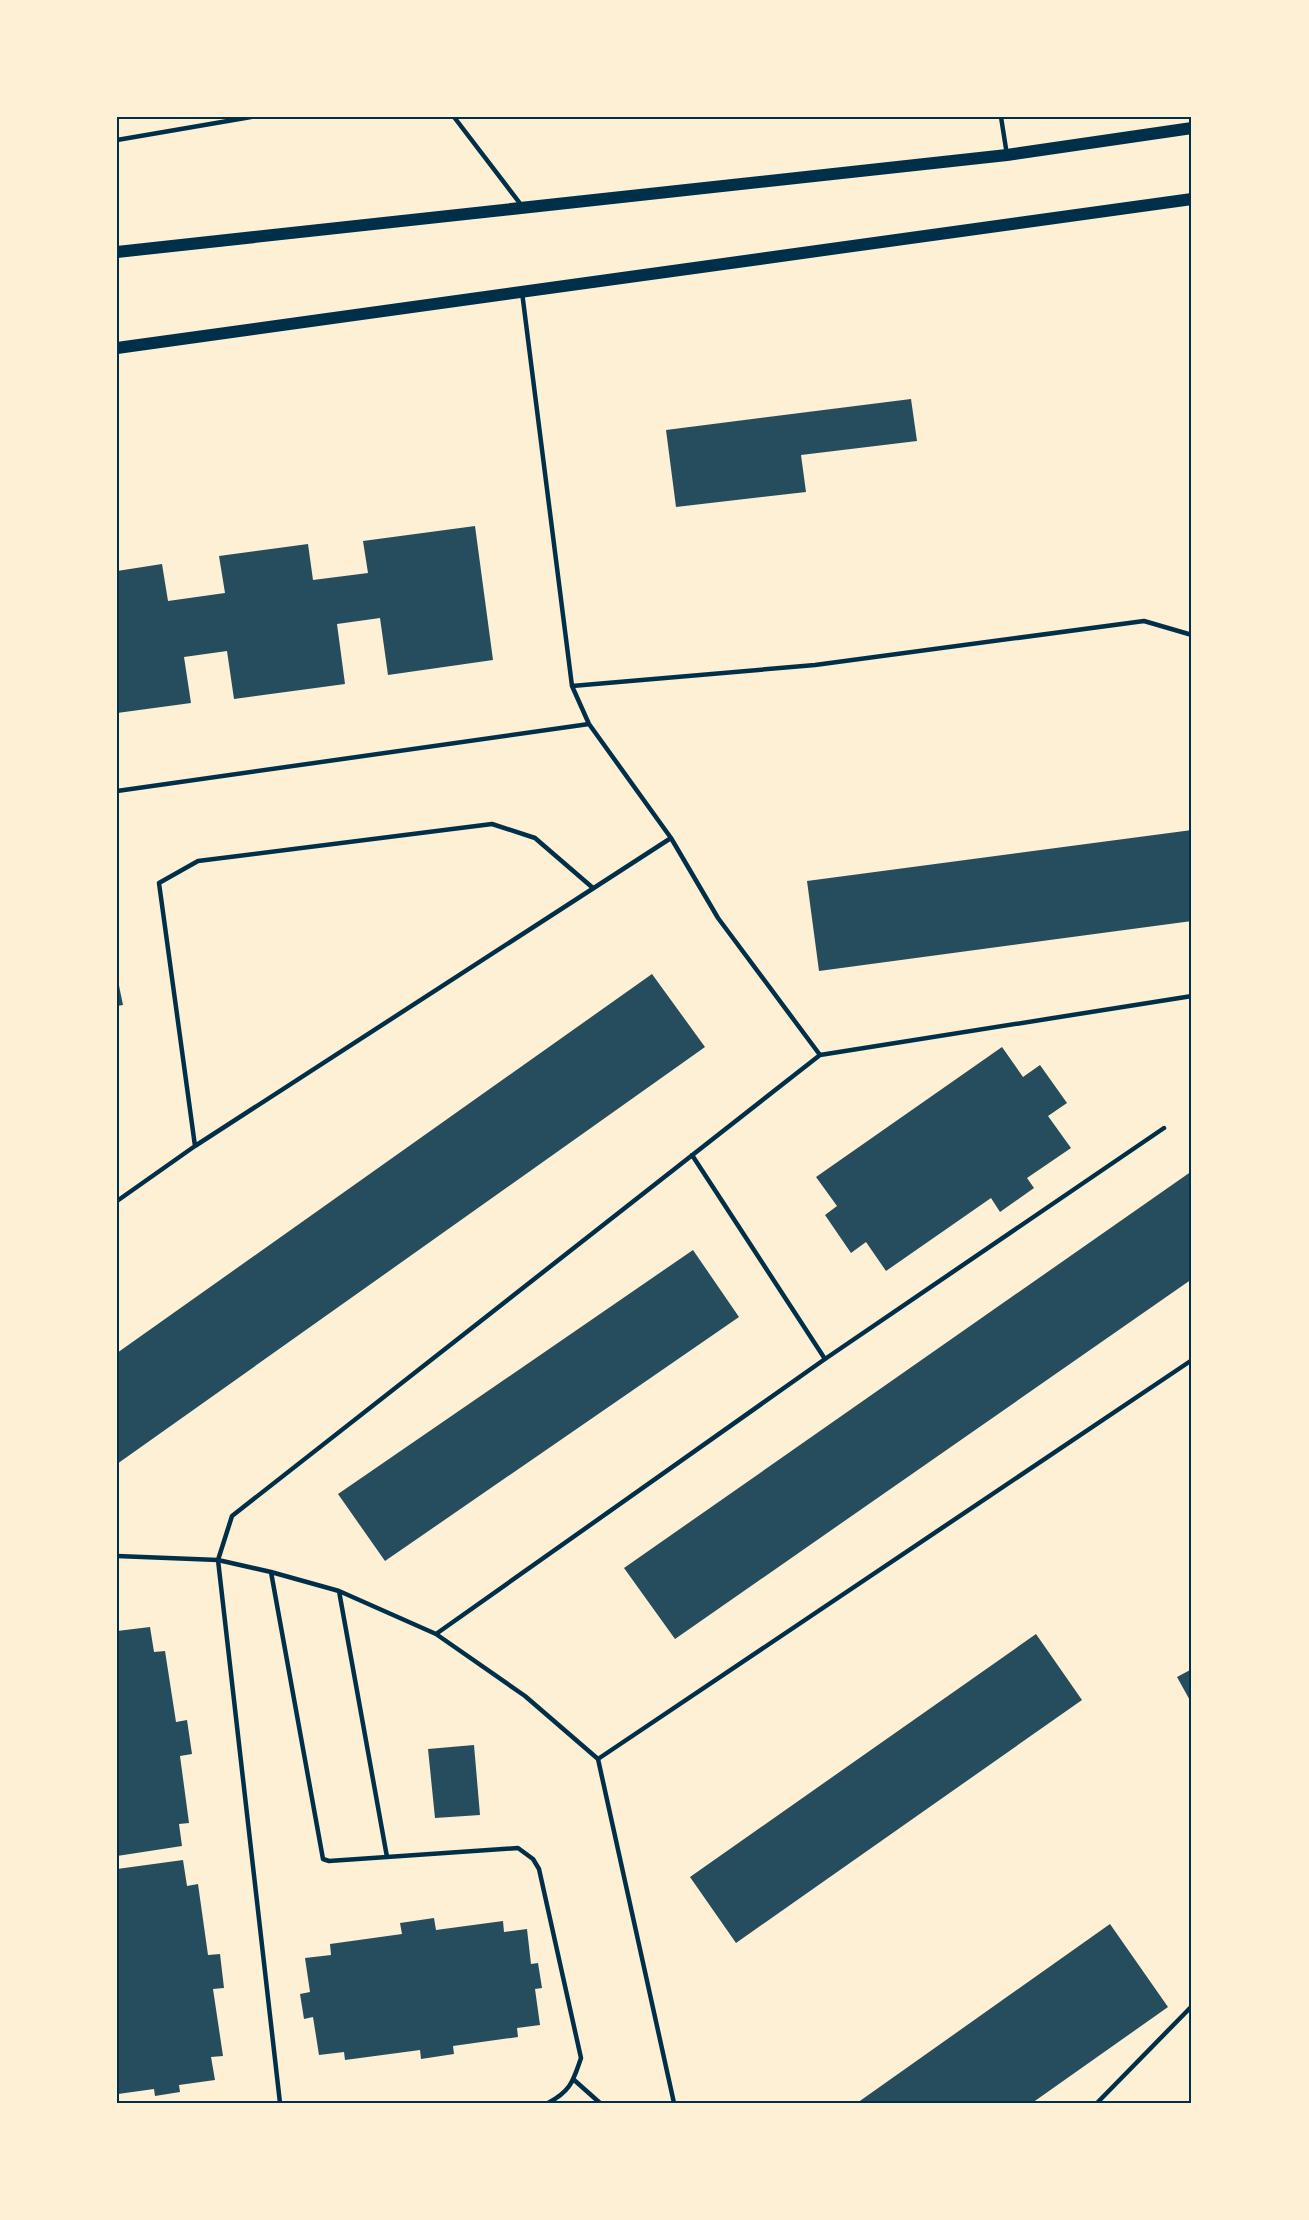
<svg xmlns="http://www.w3.org/2000/svg" width="1309" height="2220" viewBox="0 0 1309 2220" font-family="'DejaVu Sans',sans-serif">
<rect width="100%" height="100%" fill="#fdf0d5"/>
<!-- building -->
<path fill="#264d5e" d="M911,399L917,441L801,455L806,492L676,507L666,430Z
M475,526L493,660L388,675L380,618L337,624L345,684L234,699L227,651L184,657L191,703L117,713V571L162,564L168,601L225,593L219,556L308,544L313,580L368,573L363,541Z
M1192,830V921L819,971L807,881Z
M652,974L705,1047L117,1464V1353Z
M117,976L123,1005L117,1006Z
M1002,1047L1023,1077L1040,1065L1067,1103L1048,1116L1071,1148L1027,1178L1034,1188L1000,1212L991,1198L886,1271L866,1242L851,1253L825,1215L837,1206L816,1177Z
M1192,1171V1279L675,1639L624,1568Z
M693,1250L739,1317L385,1561L338,1494Z
M150,1627L154,1652L165,1651L176,1722L187,1720L192,1754L180,1756L189,1823L179,1824L182,1846L117,1856V1631Z
M1036,1634L1082,1700L736,1943L690,1877Z
M1192,1669V1704L1177,1677Z
M474,1745L480,1815L435,1818L428,1749Z
M183,1860L187,1886L198,1884L208,1955L220,1954L224,1988L213,1989L223,2056L211,2057L215,2080L179,2085L180,2092L155,2096L154,2089L118,2094L117,1869Z
M434,1918L436,1930L503,1921L504,1932L527,1929L531,1964L538,1963L542,1988L535,1989L540,2025L517,2028L518,2037L453,2046L454,2054L421,2059L420,2050L345,2060L344,2052L319,2055L313,2017L304,2019L300,1994L310,1992L305,1958L331,1955L330,1944L402,1934L400,1923Z
M1110,1924L1168,2007L1032,2103H857Z"/>
<g fill="none" stroke-linecap="round" stroke-linejoin="round">
<!-- service -->
<path stroke="#003049" stroke-width="4.5" d="M454,117L522,206
M1001,117L1007,155
M117,140L251,117
M522,292L572,686L815,665L1144,621L1192,635
M572,686L589,724L671,838L718,918L820,1055
M117,791L589,724
M195,1146L159,883L198,861L492,824L535,838L593,888
M692,1155L825,1359
M117,1201L195,1146L671,838
M117,1556L218,1560L271,1572L339,1591L436,1634L525,1696L598,1759L674,2103
M271,1572L323,1859L329,1861L518,1848L533,1859L539,1869L581,2058C573,2081 571,2091 548,2103
M339,1591L387,1857
M436,1634L825,1359L1164,1128
M598,1759L1192,1360
M573,2079L600,2103
M280,2103L218,1560L232,1516L820,1055L1192,996
M1097,2103L1192,2006"/>
<!-- secondary -->
<path stroke="#003049" stroke-width="12" d="M117,252L1007,155L1192,128
M117,348L1192,199"/>
</g>
<!-- border -->
<rect width="1309" height="2220" fill="none" stroke="#fdf0d5" stroke-width="237"/>
<rect x="118" y="118" width="1072" height="1984" fill="none" stroke="#003049" stroke-width="2"/>
</svg>
